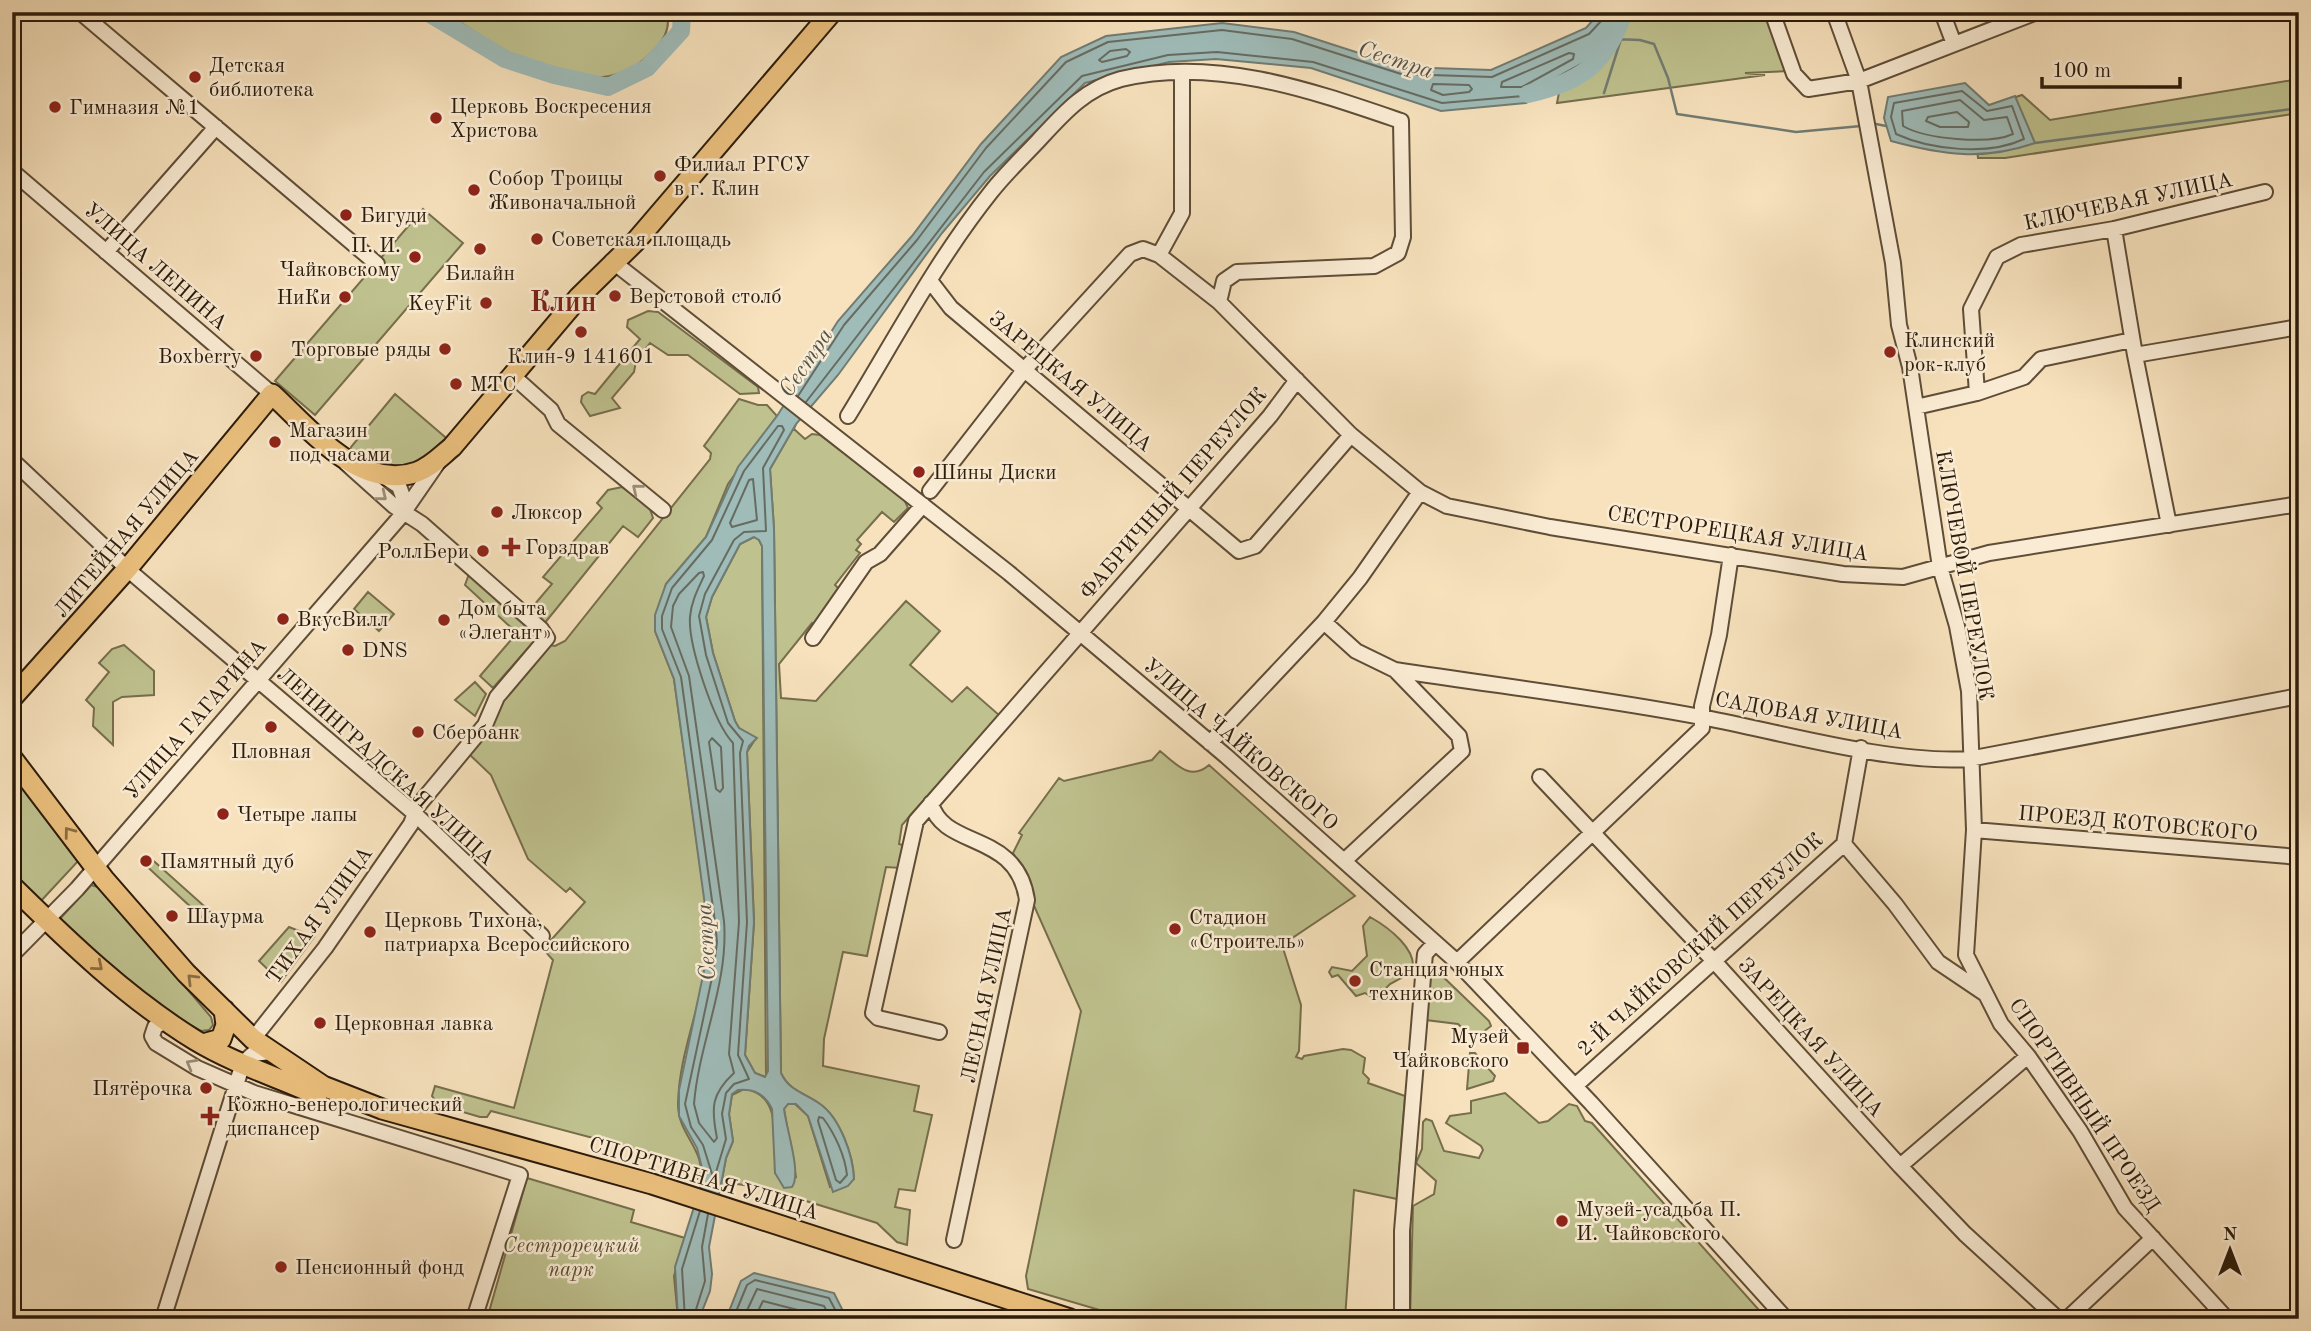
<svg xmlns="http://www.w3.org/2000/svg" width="2311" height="1331" viewBox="0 0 2311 1331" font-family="'Old Standard TT',serif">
<rect width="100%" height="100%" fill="#f7e2bd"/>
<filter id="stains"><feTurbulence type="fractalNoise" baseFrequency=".00286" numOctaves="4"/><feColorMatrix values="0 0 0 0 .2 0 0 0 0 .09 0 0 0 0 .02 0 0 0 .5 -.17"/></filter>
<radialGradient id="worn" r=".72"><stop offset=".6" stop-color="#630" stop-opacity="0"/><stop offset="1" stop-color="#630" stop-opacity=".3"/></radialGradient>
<!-- green -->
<path fill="#bfc28f" stroke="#766e4c" stroke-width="2" d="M446,12H667C671,31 663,41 650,54C593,112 498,50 446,12Z
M1628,12L1621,35L1631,12H1771L1789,71L1745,73L1765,75L1557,103L1560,87L1604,58Z
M2299,79V113L2005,158H1978L1972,101L1983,108L2022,95L2050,120Z
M423,209L463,243L315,415L275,381Z
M648,311L658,312L758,387L759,393L740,394L688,355H668L650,343L636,361L634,372L612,398L620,408L590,416L581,402L582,396L588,392L595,394L640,339L627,327L628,320Z
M395,394L445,437V442C413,469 388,479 352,452L351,447Z
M739,399L758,405H767L777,416L728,484L706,537L666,584L655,631L674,679L708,922C713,984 679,1042 678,1104C678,1137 706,1146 701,1185L694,1171L680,1161L491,1111L487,1117H480L439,1105L432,1096L435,1086L514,1108L553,960L543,949L585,902L570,888L566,892L528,859L491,775L469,754L502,700L549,645L555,646L565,641L710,459L711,453L704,446Z
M796,424L794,429L805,439L812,434L820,435L904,499L908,508L894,522L882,512L857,540L861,544L856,550L860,553L835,585L843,593L819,629L812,623L779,664L781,698L816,701L906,601L940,631L910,665L952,702L967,687L999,715L902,825L899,844L906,846L901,868L886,867L867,956L843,952L824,1039L823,1066L919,1086L914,1111L932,1115L915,1191L899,1189L895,1207L910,1210L907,1245L897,1242L877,1223L764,1188L737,1184L720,1190L726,1158L733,1141L729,1114L732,1095L744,1089C783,1093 774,1144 775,1173L796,1177L784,1109L788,1104H795L808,1116L830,1187L854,1179C853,1155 840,1118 820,1104C805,1093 789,1091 781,1073L774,529L770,469Z
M622,487L649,506L653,518L638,537L623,526L544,624L529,611L552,584L543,577L602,508L597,503L608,490Z
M754,537L759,540L762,546L766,1077L755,1073L745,1055L754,922L747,752L756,738L739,728L735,721L713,653L706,617L712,597L740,544Z
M469,574L536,635V639L493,688L480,676L517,633L465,585Z
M368,592L394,614L379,631L354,609Z
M124,645L154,671V695L122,697L113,702V745L93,726L94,708L86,700L109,672L99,663L112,649Z
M475,682L486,694L475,716L455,700Z
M1160,751C1175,763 1190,782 1209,765L1355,896L1282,945L1301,1005L1299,1051L1296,1057L1302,1059L1304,1056L1343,1049L1351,1050L1365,1058L1363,1073L1369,1079L1368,1083L1405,1096L1397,1199L1354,1190L1345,1319H1130L1028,1289L1026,1276L1081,1011L1031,899L1030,887L1013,853L1022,835L1019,833L1059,778L1064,781L1152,760Z
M12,773L80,859L40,902L12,875Z
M147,855L213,914L206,921L141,861Z
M91,885L101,888L211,1017L213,1025L209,1030L201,1031L159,1008L57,922Z
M1370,917C1388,927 1419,950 1412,972L1390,984L1375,999L1365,993L1356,996L1338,975L1332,977L1329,972L1332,967L1352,971L1367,956L1363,926Z
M289,927L314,937L281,982L259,961Z
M1431,969L1436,970L1489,1021L1491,1026L1474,1039L1458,1024L1426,1020L1428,974Z
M1470,1053H1475L1495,1076L1493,1081L1467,1089Z
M1505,1093L1539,1123L1548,1121L1569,1104L1577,1106L1585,1121L1592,1123L1767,1319H1410L1413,1206L1434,1194L1436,1181L1416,1163L1422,1149L1423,1122L1426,1119L1432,1121L1444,1151L1479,1158L1483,1150L1481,1146L1446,1123L1450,1116L1471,1113V1101Z
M527,1178L634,1210L631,1222L685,1238L674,1276L678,1319H487Z"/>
<!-- water -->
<path fill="#9fbcb9" stroke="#717c73" stroke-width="2" fill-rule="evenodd" d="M1600,12H1634L1593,65L1526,103L1441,111L1311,68L1216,59L1169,62L1085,83L990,176L942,233L838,375L796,424L770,469L774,529L781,1073C789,1091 805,1093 820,1104C840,1118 853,1155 854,1179L848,1186L833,1192L808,1116L796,1104H788L784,1109C786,1128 802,1174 792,1187L784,1188L775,1173L772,1109C765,1094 754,1088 738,1090L732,1094L729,1114L733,1141L726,1158L709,1247L712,1274L710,1291L699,1319H678L675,1267L701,1185L702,1168L697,1148L679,1116V1090L710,942L674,679L655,631V615L666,584L706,537L738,467L777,416L838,321L912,236L981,144L1061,57L1106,36L1222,23L1294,32L1402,67L1491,70L1586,28ZM754,537L759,540L762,546L768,1071L765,1077L755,1073L745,1055L754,922L747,752L749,746L757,738L739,728L735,721L713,653L706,617L712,597L740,544Z
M1965,83L1989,105L2015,96L2035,143C1983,161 1943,155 1891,141L1884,118L1888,97Z
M754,1273L834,1293L847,1319H726L741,1281Z"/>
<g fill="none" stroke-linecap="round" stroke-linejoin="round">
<!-- shore -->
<path stroke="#666c62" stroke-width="2" d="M1126,49L1130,52L1127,56L1102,62L1099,60L1110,51Z
M1569,53L1574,54L1573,59L1522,87H1501L1502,82Z
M1433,84L1469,85L1472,89L1469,92L1443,95L1431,90Z
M1962,91L1987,111L2012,106L2024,139C1988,156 1931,150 1896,134L1891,117L1894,103Z
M1960,100L1984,120L2007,117L2013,134C1989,145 1925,139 1903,126L1902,111Z
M1957,112L1969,122L1968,127H1940L1926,121L1928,117Z
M798,396L844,325L917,240L986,148L1066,62L1108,42L1222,30L1292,39L1401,74L1492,77L1589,34L1603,19L1605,12
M806,402L984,172L1082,76L1168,55L1217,52L1313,62L1442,103L1523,96L1588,60L1627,12
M778,426H782L784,430L763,468L766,531L744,532L734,540L705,594L699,616L706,655L728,723L743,741L740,753L747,922L738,1055L749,1079L734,1084L726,1093L722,1114L726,1139L716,1172L712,1174L703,1145L691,1127L685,1104L713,973L717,942L715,922L681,677L662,629V616L672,588L712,540L744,471Z
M753,479L757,520L732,527L730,523L749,480Z
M703,572L704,576C698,589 691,602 690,617C688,645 714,723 733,743L739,922L729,1054L734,1073C711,1094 711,1108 717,1138L714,1142L699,1123L694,1104C699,1042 729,983 724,921L689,676L671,627L673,606L679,594L699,573Z
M712,738L721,747L723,788L720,792L716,789L709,742Z
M819,1117L823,1118C835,1134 845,1156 847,1175L840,1183L836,1180L818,1121Z
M685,1319L682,1269L700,1211
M693,1319L705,1281L702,1247L708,1214
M733,1319L747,1285L755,1280L829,1298L840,1319
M743,1319L757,1289L824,1306L831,1319
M754,1319L763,1301L817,1315L820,1319"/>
<!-- stream -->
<path stroke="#717c73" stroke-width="2.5" d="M1614,39L1640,40L1654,44L1668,78L1677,114L1796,132L1861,126
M1604,93L1621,39
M1876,124L1886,126
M2035,143L2299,108"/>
<!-- river -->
<path stroke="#9fbcb9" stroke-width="18" d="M427,12L505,59L554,75L608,87L647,68L681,31L682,12
M1528,94C1581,82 1606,64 1624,12"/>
<defs>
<path id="minor" d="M80,12L377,264
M1772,12L1794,74L1808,89L1859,81L2037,12
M1834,12L1859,81L1893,263L1899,325L1910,367L1940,567L1957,626L1969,691L1974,830L1966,955L2001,1024L2028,1056L2080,1131L2125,1208L2227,1319
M1942,12L1954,44
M12,171L272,394
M2114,229L2135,355L2169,525
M106,252L216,127
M1159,255L1182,213V72
M612,261L1009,573L1226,756L1457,962L1591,1103L1786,1319
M931,282L951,308L1239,551L1255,546L1351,435
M2135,355L2299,327
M513,376L551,410L558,424L663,510
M1977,393L2024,377L2041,359L2132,340
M1916,407L1977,393L1971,309L1997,257L2021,245L2114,229L2265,192
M848,416C894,341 936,261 991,192C1005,174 1022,158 1038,141C1063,114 1084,89 1121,79C1215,56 1313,91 1401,121L1403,237L1398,253L1374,266L1237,272L1224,281L1219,302
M12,460L133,574L414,813L542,936
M382,475L399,486L407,508
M930,491L1025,369L1130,254L1143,249L1159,255L1219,302L1351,435L1420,492L1447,506L1550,527L1843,574L1903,577L1989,553L2299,504
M1324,622L1356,651L1395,670C1498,686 1603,698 1706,718C1784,733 1892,764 1969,759L2299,696
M813,638L866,562L880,554L923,505
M1210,743L1324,622L1360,578L1420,492
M1540,777L1713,960L1900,1166L1965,1234L2058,1319
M931,803C943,850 1017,830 1027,900L954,1240
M1974,830L2299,857
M1844,844L1895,904L1938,962L1984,993
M1344,861L1462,751L1459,736L1395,670
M12,955L77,889L401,516L437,464
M1457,962L1702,728V706L1719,635L1731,555
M166,1020L155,1027L152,1036L156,1043L197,1068L254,1093L520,1175L474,1319
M939,1032L878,1018L873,1013L916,821L1270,416L1297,380
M253,1039L325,948L411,824L417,807L485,725L497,697L547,638L541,629L422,524L394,506L346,463
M1575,1086L1844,844L1861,748
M1900,1166L2028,1056
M163,1319L243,1063L253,1054L270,1052
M1402,1319V1231L1424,965L1425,954L1435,943
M2067,1319L2153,1238"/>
<path id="highway" d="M12,698L128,568L272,394C309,428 360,492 417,472C431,467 441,456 452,447L579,297L636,241L832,12
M12,758L104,879L186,973L253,1039L323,1086L382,1109L652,1184L1070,1319
M12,886C69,942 127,998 195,1040C233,1063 277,1077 317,1095
M203,1044L221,1039L226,1025L224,1010"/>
</defs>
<!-- minor casing -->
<use href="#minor" stroke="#5f4d37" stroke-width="18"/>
<!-- highway casing -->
<use href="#highway" stroke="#2c1b0a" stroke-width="23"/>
<!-- minor -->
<use href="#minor" stroke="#faecd4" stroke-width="14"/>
<!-- highway -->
<use href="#highway" stroke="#ecc17e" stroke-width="19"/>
</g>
<!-- one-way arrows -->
<defs><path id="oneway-chevron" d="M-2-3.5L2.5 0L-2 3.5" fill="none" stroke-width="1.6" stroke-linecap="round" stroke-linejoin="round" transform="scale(1.75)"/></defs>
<g stroke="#9d8e79">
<use href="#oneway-chevron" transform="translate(637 489) rotate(-141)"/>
<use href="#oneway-chevron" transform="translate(382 496) rotate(39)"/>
<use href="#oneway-chevron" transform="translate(191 1064) rotate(-150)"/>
</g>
<g stroke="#8c6e44">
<use href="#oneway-chevron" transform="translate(69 832) rotate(-127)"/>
<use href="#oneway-chevron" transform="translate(98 966) rotate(40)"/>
<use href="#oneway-chevron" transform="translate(192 979) rotate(-135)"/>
</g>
<!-- markers -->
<g fill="#8f2418" stroke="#faecd4" stroke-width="2.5">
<circle cx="195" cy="77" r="7"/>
<circle cx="55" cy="107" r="7"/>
<circle cx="436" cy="118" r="7"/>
<circle cx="660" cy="176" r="7"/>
<circle cx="474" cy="190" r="7"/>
<circle cx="346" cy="215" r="7"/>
<circle cx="537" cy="239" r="7"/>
<circle cx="480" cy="249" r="7"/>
<circle cx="415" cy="257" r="7"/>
<circle cx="615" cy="296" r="7"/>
<circle cx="345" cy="297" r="7"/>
<circle cx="486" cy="303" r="7"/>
<circle cx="581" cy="332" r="7"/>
<circle cx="445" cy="349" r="7"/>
<circle cx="1890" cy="352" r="7"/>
<circle cx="256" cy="356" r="7"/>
<circle cx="456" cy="384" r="7"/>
<circle cx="275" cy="442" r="7"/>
<circle cx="919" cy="472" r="7"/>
<circle cx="497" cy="512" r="7"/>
<path d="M507.5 536.5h7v7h7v7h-7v7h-7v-7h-7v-7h7z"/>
<circle cx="483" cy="551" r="7"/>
<circle cx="283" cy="619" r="7"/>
<circle cx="444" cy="620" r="7"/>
<circle cx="348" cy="650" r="7"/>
<circle cx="271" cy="727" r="7"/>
<circle cx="418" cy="732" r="7"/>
<circle cx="223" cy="814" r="7"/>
<circle cx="146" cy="861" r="7"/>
<circle cx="172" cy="916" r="7"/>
<circle cx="1175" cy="929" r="7"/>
<circle cx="370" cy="932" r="7"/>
<circle cx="1355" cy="981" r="7"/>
<circle cx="320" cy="1023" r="7"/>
<rect x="1516" y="1041" width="14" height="14" rx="3.5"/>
<circle cx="206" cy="1088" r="7"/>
<path d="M206.5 1105.5h7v7h7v7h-7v7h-7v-7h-7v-7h7z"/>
<circle cx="1562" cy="1221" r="7"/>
<circle cx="281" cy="1267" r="7"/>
</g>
<g text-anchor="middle" stroke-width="5" stroke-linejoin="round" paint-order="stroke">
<!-- poi labels -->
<g font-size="21" fill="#2c1b0a" stroke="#faecd4" text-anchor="start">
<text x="209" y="72">Детская<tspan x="209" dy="24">библиотека</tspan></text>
<text x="450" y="113">Церковь Воскресения<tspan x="450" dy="24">Христова</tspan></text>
<text x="69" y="114">Гимназия №1</text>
<text x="674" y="171">Филиал РГСУ<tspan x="674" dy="24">в г. Клин</tspan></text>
<text x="488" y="185">Собор Троицы<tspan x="488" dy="24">Живоначальной</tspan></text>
<text x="360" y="222">Бигуди</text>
<text x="551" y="246">Советская площадь</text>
<text x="401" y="252" text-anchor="end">П. И.<tspan x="401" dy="24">Чайковскому</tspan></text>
<text x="480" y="280" text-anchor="middle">Билайн</text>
<text x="629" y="303">Верстовой столб</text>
<text x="331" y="304" text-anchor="end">НиКи</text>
<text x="472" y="310" text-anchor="end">KeyFit</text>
<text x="1904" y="347">Клинский<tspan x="1904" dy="24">рок-клуб</tspan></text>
<text x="431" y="356" text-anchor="end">Tорговые ряды</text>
<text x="242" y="363" text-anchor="end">Boxberry</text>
<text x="581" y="363" text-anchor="middle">Клин-9 141601</text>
<text x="470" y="391">МТС</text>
<text x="289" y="437">Магазин<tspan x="289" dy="24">под часами</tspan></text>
<text x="933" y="479">Шины Диски</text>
<text x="511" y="519">Люксор</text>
<text x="525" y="554">Горздрав</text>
<text x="469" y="558" text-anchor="end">РоллБери</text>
<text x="458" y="615">Дом быта<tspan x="458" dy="24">«Элегант»</tspan></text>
<text x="297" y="626">ВкусВилл</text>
<text x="362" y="657">DNS</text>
<text x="432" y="739">Сбербанк</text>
<text x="271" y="758" text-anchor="middle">Пловная</text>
<text x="237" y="821">Четыре лапы</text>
<text x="160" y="868">Памятный дуб</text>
<text x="186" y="923">Шаурма</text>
<text x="1189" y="924">Стадион<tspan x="1189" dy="24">«Строитель»</tspan></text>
<text x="384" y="927">Церковь Тихона,<tspan x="384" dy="24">патриарха Всероссийского</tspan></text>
<text x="1369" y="976">Станция юных<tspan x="1369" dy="24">техников</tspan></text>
<text x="334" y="1030">Церковная лавка</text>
<text x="1509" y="1043" text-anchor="end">Музей<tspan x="1509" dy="24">Чайковского</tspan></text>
<text x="192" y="1095" text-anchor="end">Пятёрочка</text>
<text x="226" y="1111">Кожно-венерологический<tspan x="226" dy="24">диспансер</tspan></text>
<text x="1576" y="1216">Музей-усадьба П.<tspan x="1576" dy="24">И. Чайковского</tspan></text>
<text x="295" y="1274">Пенсионный фонд</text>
</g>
<!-- street labels -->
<g font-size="21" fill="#2c1b0a" stroke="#faecd4">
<text transform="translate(2128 201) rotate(-12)" y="7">КЛЮЧЕВАЯ УЛИЦА</text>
<text transform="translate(156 266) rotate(41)" y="7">УЛИЦА ЛЕНИНА</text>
<text transform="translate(1071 381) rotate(40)" y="7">ЗАРЕЦКАЯ УЛИЦА</text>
<text transform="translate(1173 493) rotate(-49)" y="7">ФАБРИЧНЫЙ ПЕРЕУЛОК</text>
<text transform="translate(126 533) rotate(-50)" y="7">ЛИТЕЙНАЯ УЛИЦА</text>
<text transform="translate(1738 533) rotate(9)" y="7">СЕСТРОРЕЦКАЯ УЛИЦА</text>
<text transform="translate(1965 575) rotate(80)" y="7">КЛЮЧЕВОЙ ПЕРЕУЛОК</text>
<text transform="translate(1809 715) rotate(10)" y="7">САДОВАЯ УЛИЦА</text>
<text transform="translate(195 719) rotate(-49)" y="7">УЛИЦА ГАГАРИНА</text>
<text transform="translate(1241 744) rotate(41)" y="7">УЛИЦА ЧАЙКОВСКОГО</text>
<text transform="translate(386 766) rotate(42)" y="7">ЛЕНИНГРАДСКАЯ УЛИЦА</text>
<text transform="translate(2138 823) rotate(5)" y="7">ПРОЕЗД КОТОВСКОГО</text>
<text transform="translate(319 915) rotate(-54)" y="7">ТИХАЯ УЛИЦА</text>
<text transform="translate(1700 944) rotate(-42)" y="7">2-Й ЧАЙКОВСКИЙ ПЕРЕУЛОК</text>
<text transform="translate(986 995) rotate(-78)" y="7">ЛЕСНАЯ УЛИЦА</text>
<text transform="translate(1811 1037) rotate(48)" y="7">ЗАРЕЦКАЯ УЛИЦА</text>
<text transform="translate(2085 1105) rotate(56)" y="7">СПОРТИВНЫЙ ПРОЕЗД</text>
<text transform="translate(704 1178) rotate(17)" y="7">СПОРТИВНАЯ УЛИЦА</text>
</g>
<!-- park labels -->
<g font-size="21" font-style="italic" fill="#584d32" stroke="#faecd4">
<text x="571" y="1252">Сестрорецкий<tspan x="571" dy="24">парк</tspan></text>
</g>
<!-- water labels -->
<g font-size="23" font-style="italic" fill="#545347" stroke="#faecd4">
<text transform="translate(1396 59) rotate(18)" y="8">Сестра</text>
<text transform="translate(805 362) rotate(-56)" y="8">Сестра</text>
<text transform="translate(705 942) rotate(-93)" y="8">Сестра</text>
</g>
<!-- district labels -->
<g font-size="28" font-weight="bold" fill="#7a1f14" stroke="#faecd4">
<text x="563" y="311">Клин</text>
</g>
</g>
<!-- margin -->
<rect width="2311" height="1331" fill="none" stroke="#f7e2bd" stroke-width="42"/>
<rect x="14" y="14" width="2283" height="1303" fill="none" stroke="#2c1b0a" stroke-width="3.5"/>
<rect x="21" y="21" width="2269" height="1289" fill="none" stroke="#2c1b0a" stroke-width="2"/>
<!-- north arrow -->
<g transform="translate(2230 1250)" stroke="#faecd4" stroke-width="5" paint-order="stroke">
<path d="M0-5L12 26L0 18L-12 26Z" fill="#2c1b0a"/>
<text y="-10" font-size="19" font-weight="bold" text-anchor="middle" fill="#2c1b0a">N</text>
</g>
<!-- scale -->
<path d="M2042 77v10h138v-10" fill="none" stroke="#2c1b0a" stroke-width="3.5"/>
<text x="2052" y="77" font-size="21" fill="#2c1b0a" stroke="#faecd4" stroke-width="5" paint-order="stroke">100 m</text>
<rect width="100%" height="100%" filter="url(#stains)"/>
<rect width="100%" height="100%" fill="url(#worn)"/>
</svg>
